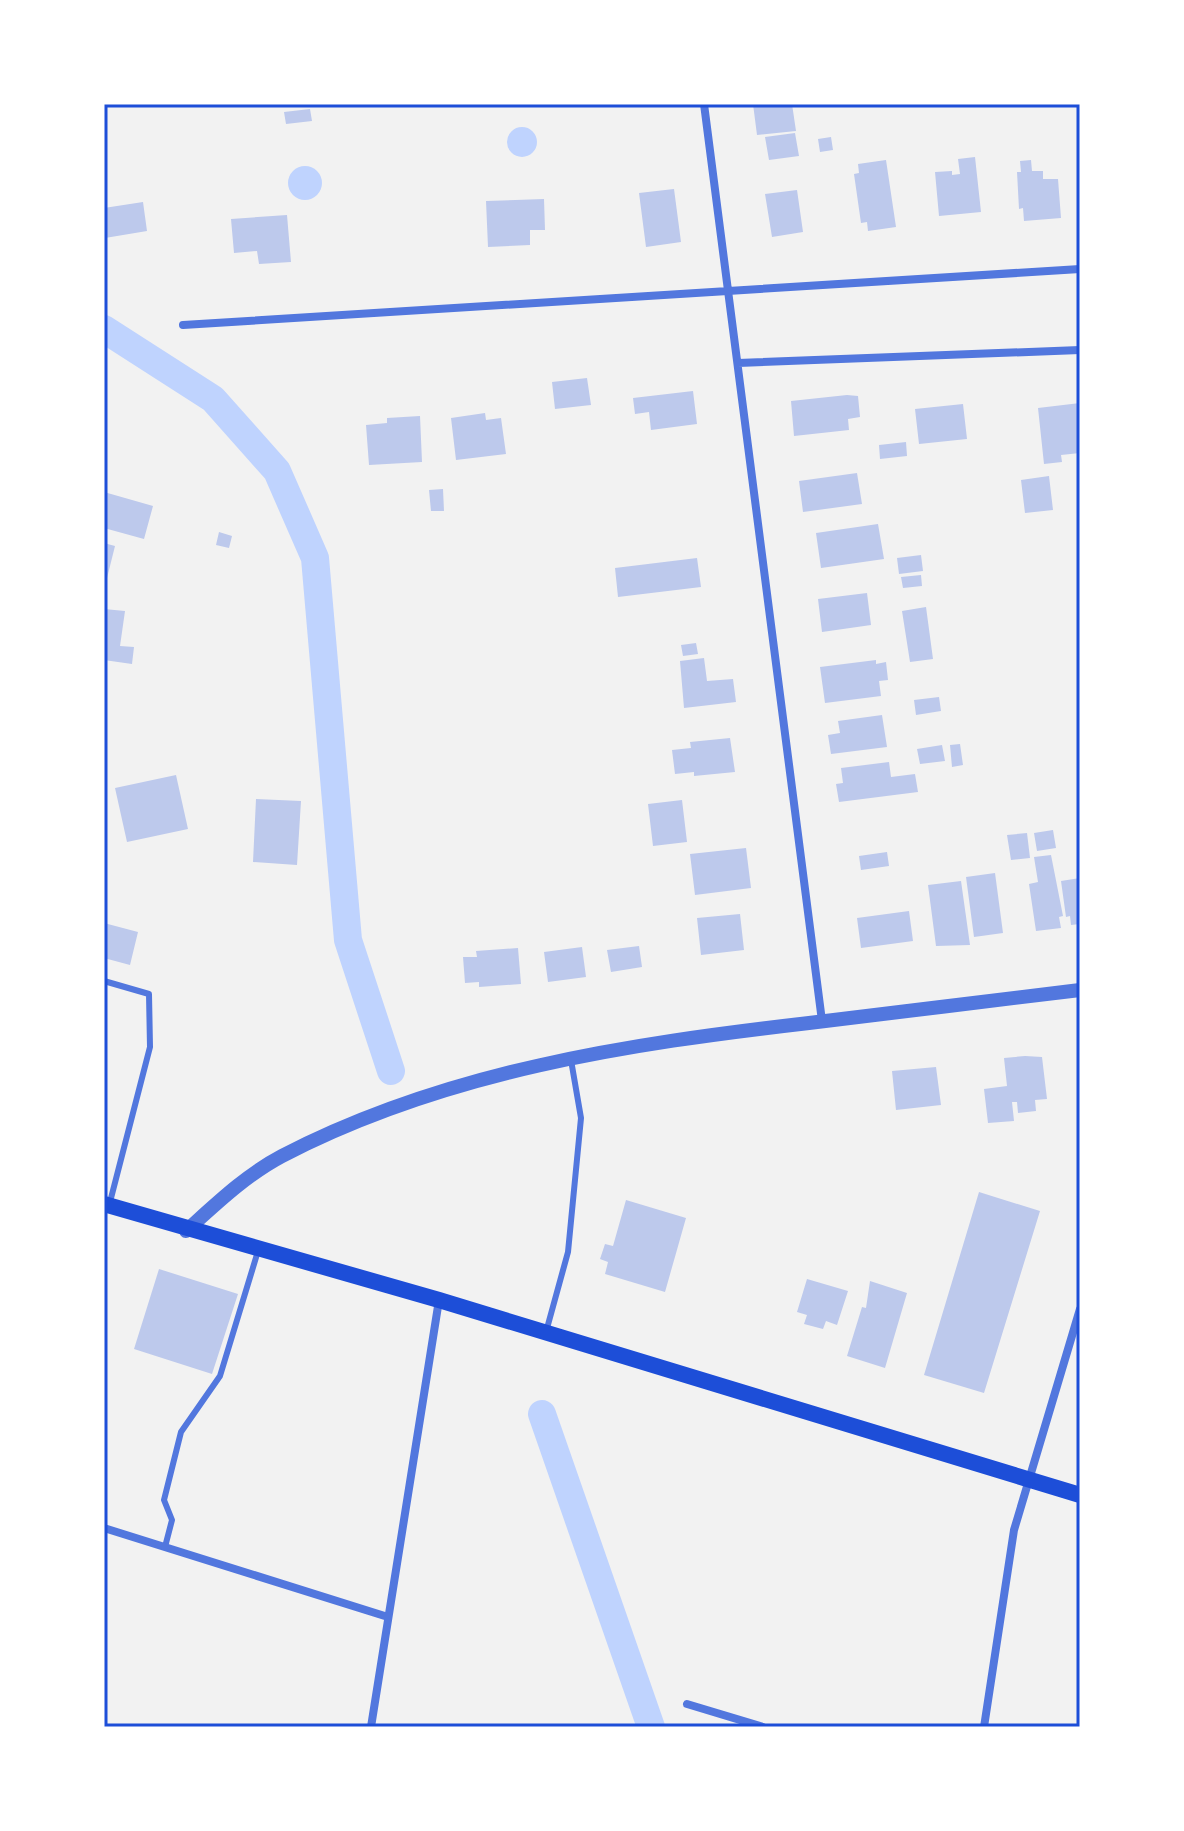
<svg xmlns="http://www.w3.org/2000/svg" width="1184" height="1831" viewBox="0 0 1184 1831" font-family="'Noto Serif',serif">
<rect width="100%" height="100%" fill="#f2f2f2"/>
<!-- water -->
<path fill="#bfd3fe" d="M507 142a15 15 0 1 1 30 0a15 15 0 1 1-30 0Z
M288 183a17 17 0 1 1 34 0a17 17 0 1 1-34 0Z"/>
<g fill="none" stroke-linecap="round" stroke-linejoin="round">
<!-- canal -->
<path stroke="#bfd3fe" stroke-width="28" d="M104,329L213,399L277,471L315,558L348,940L391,1071
M542,1414L651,1727"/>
</g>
<!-- building -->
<path fill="#bdc9ec" d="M753,104H792L796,131L757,135Z
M310,109L312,121L286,124L284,112Z
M795,133L799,156L769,160L765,137Z
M831,137L833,150L820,152L818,139Z
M975,157L981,212L939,216L935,172L952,171V175L960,174L958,159Z
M886,160L896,227L868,231L867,222L861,223L854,174L859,173L858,164Z
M1031,160L1032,171H1043V179H1058L1061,218L1024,221L1023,208L1019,209L1017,172H1021L1020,161Z
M674,189L681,242L646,247L639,193Z
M797,190L803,232L772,237L765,194Z
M544,199L545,230H530V245L488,247L486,201Z
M143,202L147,231L105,238L104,208Z
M287,215L291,262L259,264L257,251L234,253L231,219Z
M587,378L591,405L555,409L552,382Z
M693,391L697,424L651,430L649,412L635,414L633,398Z
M847,395L858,396L860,417L848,419L849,430L794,436L791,401Z
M1080,403V453L1061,455L1062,462L1044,464L1038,408Z
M963,404L967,439L919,444L915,409Z
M485,413L486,420L501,418L506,454L456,460L451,418Z
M420,416L422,462L369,465L366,425L387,423V418Z
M906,442L907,456L880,459L879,445Z
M857,473L862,504L803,512L799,481Z
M1049,476L1053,510L1025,513L1021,480Z
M443,489L444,511H431L429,490Z
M104,492L153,506L144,539L104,528Z
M878,524L884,559L821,568L816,533Z
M219,532L232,536L229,548L216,545Z
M104,543L115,546L105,586H104Z
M921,555L923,571L899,574L897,558Z
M697,558L701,587L618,597L615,568Z
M921,575L922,586L903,588L901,577Z
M867,593L871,625L822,632L818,599Z
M926,607L933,659L910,662L902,611Z
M104,609L125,611L120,646L134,647L132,664L104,660Z
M696,643L698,654L683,656L681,645Z
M704,658L707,681L733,679L736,702L684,708L680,661Z
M876,660V664L886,662L888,680L879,681L881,696L825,703L820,667Z
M939,697L941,711L916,715L914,700Z
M882,715L887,747L831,754L828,735L840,733L838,721Z
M730,738L735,772L694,776V772L675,774L672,750L691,748L690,742Z
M960,744L963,765L952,767L950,745Z
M942,745L945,761L920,764L917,749Z
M889,762L891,777L915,774L918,792L839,802L836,784L843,783L841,768Z
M176,775L188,829L127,842L115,788Z
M256,799L301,801L297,865L253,862Z
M682,800L687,842L653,846L648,804Z
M1053,830L1056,848L1037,851L1034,833Z
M1027,833L1030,858L1011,860L1007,835Z
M746,848L751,888L695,895L690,854Z
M887,852L889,866L861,870L859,856Z
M1051,855L1063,916L1059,917L1061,928L1036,931L1029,884L1038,882L1034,857Z
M995,873L1003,933L974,937L966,877Z
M1080,878V924L1071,925L1070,916L1066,917L1061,881Z
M961,881L970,945L936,946L928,885Z
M909,911L913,941L861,948L857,918Z
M740,914L744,950L701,955L697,918Z
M104,923L138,932L130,965L104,958Z
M639,946L642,967L611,972L607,950Z
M582,947L586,977L548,982L544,952Z
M518,948L521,984L479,987V982L465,983L463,957H477L476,951Z
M1025,1056L1042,1057L1047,1099L1035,1100L1036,1111L1018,1113L1017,1102H1012L1014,1121L988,1123L984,1089L1007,1086L1004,1058Z
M936,1067L941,1105L896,1110L892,1071Z
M979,1192L1040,1211L984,1393L924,1375Z
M626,1200L686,1218L665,1292L605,1274L608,1262L600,1259L605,1244L613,1246Z
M159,1269L238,1294L212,1374L134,1349Z
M807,1279L848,1291L837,1325L826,1321L823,1329L804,1324L807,1315L797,1312Z
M870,1281L907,1293L885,1368L847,1356L862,1307L866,1308Z"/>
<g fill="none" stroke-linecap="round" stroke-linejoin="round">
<!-- service -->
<path stroke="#5277de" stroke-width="6" d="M104,981L149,994L150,1047L110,1202
M546,1332L568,1252L581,1118L571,1060
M165,1547L172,1520L164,1500L181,1432L220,1376L258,1251"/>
<!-- minor -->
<path stroke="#5277de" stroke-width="8" d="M704,104L822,1021
M183,325L1080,269
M738,363L1080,350
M104,1528L388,1617
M687,1704L763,1727
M371,1727L439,1300
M984,1727L1014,1530L1080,1309"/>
<!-- tertiary -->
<path stroke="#5277de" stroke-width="14" d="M186,1231C216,1204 246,1175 282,1156C446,1071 627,1044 809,1023C899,1012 990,1001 1080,990"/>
<!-- secondary -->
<path stroke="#1d4ed8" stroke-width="16" d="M104,1204L439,1300L1080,1495"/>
</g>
<!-- border -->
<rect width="1184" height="1831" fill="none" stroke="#ffffff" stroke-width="212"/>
<rect x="106" y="106" width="972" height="1619" fill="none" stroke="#1d4ed8" stroke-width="3"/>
</svg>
